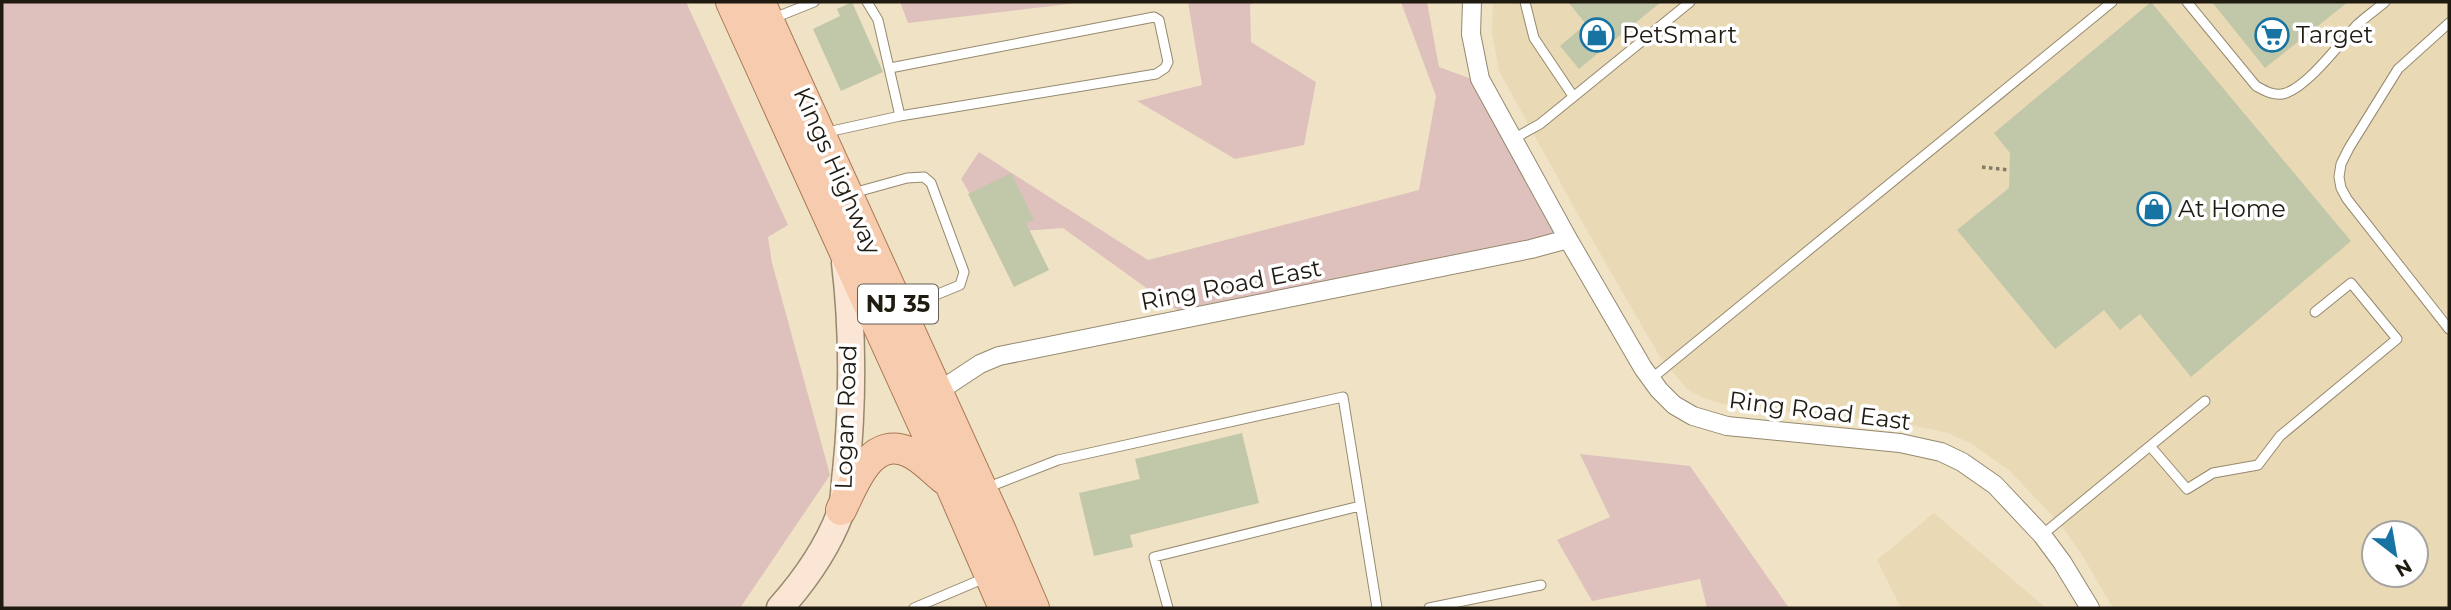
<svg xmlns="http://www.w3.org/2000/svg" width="2451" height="610" viewBox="0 0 2451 610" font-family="Montserrat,sans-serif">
<rect width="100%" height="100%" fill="#f0e2c5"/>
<!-- built -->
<path fill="#ead9b5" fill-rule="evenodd" d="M1493,2H2449V608H2113L2079,550L2058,522L2009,470L1972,444L1948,433L1903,423L1730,406L1701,397L1687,389L1660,357L1586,229L1499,71L1492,32ZM2374,533H2416V575H2374Z
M1934,513L2046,608H1901L1877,560Z"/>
<!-- green -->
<path fill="#dec0bd" d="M2,2H686L788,225L768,237L772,263L830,475L740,608H2Z
M900,2H1085L908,23Z
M1188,2H1255L1250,5L1251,42L1316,82L1304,145L1235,159L1137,101L1202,85Z
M1401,2H1427L1439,67L1488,85L1574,241L1188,318L1063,228L994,233L961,179L979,152L1148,260L1419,190L1436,96Z
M1580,454L1690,466L1789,608H1707L1700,579L1592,601L1557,540L1610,517Z"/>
<!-- building -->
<path fill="#c1c7a9" d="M852,2L883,72L841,91L813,29L840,16L837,9Z
M1568,2H1661L1579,69L1560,46L1586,24Z
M2151,2L2351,241L2191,377L2140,314L2120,330L2104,310L2055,349L1957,230L2009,188L2010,153L1994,133Z
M2212,2H2348L2265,68Z
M1011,173L1034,220L1026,223L1049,270L1014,287L968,194Z
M1242,433L1259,503L1130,535L1133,547L1094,556L1079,493L1140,479L1135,459Z"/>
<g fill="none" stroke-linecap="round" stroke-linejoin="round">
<defs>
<path id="lane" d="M867,2L878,20L900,116
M1525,2L1534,38L1573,96
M2187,2L2256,86C2265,91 2275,97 2286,93C2309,85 2339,44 2356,26C2365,17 2376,10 2385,2
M774,18L814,2
M2449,23L2398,69L2349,148L2341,164L2339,177L2341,188L2347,199L2449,329
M823,133L900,116L1156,74L1165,68L1168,62L1159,20L1154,17L890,68
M1513,139L1540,124L1690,2
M853,193L907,178L924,177L931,183L964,272L960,285L904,308
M1651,379L2112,2
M2150,446L2205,401
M986,488L1058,460L1343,397L1377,608
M2042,535L2150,446L2187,489L2213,473L2258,465L2280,436L2397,339L2351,283L2315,312
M914,608L985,578
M1168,608L1154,557L1360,506
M1429,608L1541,585"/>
<path id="street" d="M1472,2L1471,34L1480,79L1568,239L1643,368L1659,390L1674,405L1693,416L1727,426L1900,443L1941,452L1962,462L1995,485L2042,535L2062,562L2090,608
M933,395L980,364L999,356L1531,249L1568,239"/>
<path id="secondary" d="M780,608C804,581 827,548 840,514C845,501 844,485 846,471C853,406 853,328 845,263"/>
<path id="primary" d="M731,2L950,484L1004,608
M760,2L1001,531L1034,608
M841,510C854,484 870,435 909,452C921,457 933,470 944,479"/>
</defs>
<!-- lane casing -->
<use href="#lane" stroke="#95896e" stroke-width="11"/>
<!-- street casing -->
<use href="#street" stroke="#95896e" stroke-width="20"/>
<!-- secondary casing -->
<use href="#secondary" stroke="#95896e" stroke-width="29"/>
<!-- primary casing -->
<use href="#primary" stroke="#a87854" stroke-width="32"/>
<!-- path -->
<path stroke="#837a67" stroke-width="3.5" stroke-dasharray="3.5 3.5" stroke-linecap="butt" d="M1982,167L2009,170"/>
<!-- lane -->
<use href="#lane" stroke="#fff" stroke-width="9"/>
<!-- street -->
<use href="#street" stroke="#fff" stroke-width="18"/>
<!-- secondary -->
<use href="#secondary" stroke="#fbe6d6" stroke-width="26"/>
<!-- primary -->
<use href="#primary" stroke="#f7ccae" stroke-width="30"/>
</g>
<!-- icons -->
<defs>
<symbol id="shop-ring" viewBox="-11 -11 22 22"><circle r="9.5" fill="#fff" stroke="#1773a2" stroke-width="1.5"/><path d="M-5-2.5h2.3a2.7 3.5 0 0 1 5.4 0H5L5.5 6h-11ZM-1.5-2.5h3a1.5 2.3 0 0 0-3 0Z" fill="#1773a2"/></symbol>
<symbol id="supermarket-ring" viewBox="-11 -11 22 22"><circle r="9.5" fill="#fff" stroke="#1773a2" stroke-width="1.5"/><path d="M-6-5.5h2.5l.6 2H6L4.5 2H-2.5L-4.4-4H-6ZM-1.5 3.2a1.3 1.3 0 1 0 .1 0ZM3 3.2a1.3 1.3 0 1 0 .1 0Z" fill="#1773a2"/></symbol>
</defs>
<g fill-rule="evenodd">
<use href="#shop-ring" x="1578" y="16" width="38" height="38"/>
<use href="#supermarket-ring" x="2253" y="16" width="38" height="38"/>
<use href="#shop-ring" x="2135" y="190" width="38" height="38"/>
</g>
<g text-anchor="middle" stroke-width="7" stroke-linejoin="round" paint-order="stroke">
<!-- shield labels -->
<rect fill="#fff" stroke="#635f58" stroke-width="2" x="858" y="284.5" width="80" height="39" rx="5"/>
<g font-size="23" font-weight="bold" fill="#201b11">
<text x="898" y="312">NJ 35</text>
</g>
<!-- poi labels -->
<g font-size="24" fill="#201b11" stroke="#fff" text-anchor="start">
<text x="1622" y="43">PetSmart</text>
<text x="2296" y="43">Target</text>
<text x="2178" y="217">At Home</text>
</g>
<!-- street labels -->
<g font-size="24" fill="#201b11" stroke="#fff">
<text transform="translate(837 171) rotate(66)" y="8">Kings Highway</text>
<text transform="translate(1231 285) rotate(-11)" y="8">Ring Road East</text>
<text transform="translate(1820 411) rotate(7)" y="8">Ring Road East</text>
<text transform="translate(846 417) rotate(-88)" y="8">Logan Road</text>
</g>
</g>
<!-- border -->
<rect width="2451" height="610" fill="none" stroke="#201b11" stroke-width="7"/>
<!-- north arrow -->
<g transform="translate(2395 554) rotate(149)"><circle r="33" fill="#ffffff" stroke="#a6a4a0" stroke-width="2"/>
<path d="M0-5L12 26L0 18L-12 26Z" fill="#1773a2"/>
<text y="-10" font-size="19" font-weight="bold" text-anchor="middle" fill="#201b11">N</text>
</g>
</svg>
